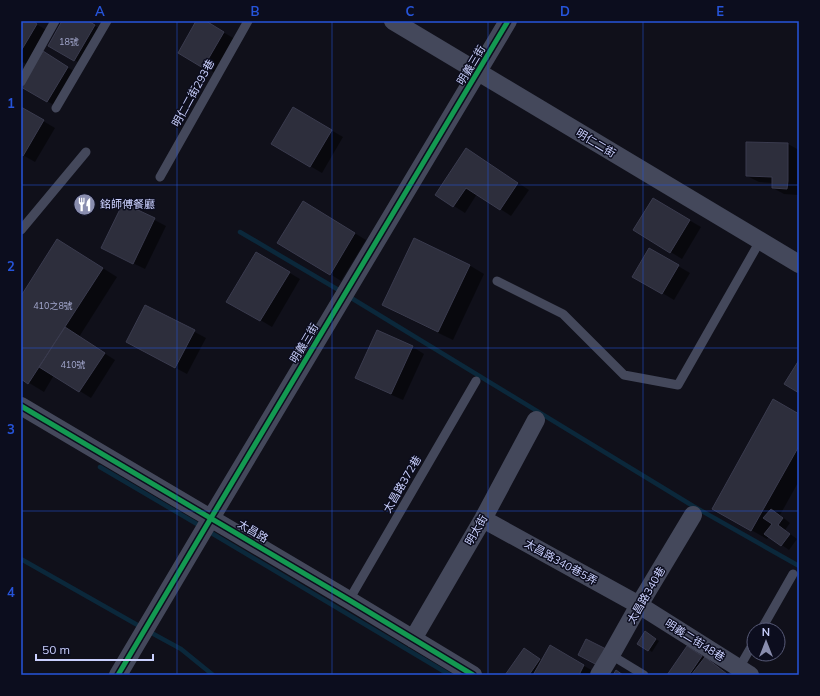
<svg xmlns="http://www.w3.org/2000/svg" width="820" height="696" viewBox="0 0 820 696" font-family="Mulish,'Noto Sans TC',sans-serif">
<rect width="100%" height="100%" fill="#10101a"/>
<!-- shadow -->
<path fill="#0007" d="M21,21H31L48,31L28,65L21,61Z
M63,21H87L105,32L85,66L49,45Z
M197,21H204L235,39L215,73L179,52Z
M43,53L79,74L59,108L23,87Z
M21,108L55,128L35,162L21,154Z
M293,108L343,137L322,173L272,144Z
M747,143L788,144L799,150L798,195L784,194L773,188V183L759,182L747,176Z
M478,156L529,190L511,216L477,194L465,213L454,206Z
M653,199L701,227L682,259L635,230Z
M124,204L166,226L145,269L102,248Z
M315,209L366,240L341,281L330,274Z
M58,240L117,277L79,337L115,360L91,398L54,375L44,392L21,378V298Z
M649,249L690,273L674,300L634,276Z
M256,253L300,279L272,327L228,301Z
M469,265L484,274L453,340L399,314L384,305Z
M146,306L206,338L187,374L138,348Z
M378,331L413,347L424,354L403,400L367,384L356,377Z
M799,415V481L780,515L790,523L785,530L797,539L789,550L769,536L767,539L728,517Z
M646,633L659,641L652,652L639,643Z
M550,647L595,672L594,675H506L532,653L542,661Z
M695,652L713,663L729,675H668Z"/>
<g fill="none" stroke-linecap="round" stroke-linejoin="round">
<!-- stream -->
<path stroke="#0b283b" stroke-width="4.5" d="M240,232L342,292
M348,296L693,506L799,566
M100,467L202,527
M208,531L450,675
M21,559L141,627
M148,631L181,649L213,675"/>
</g>
<!-- building -->
<path fill="#2d2e3c" stroke="#3a3b4e" d="M21,21H33L37,24L21,51Z
M62,21H88L95,25L74,61L48,46Z
M196,21H206L224,32L203,68L178,53Z
M43,51L68,67L47,102L21,87Z
M21,107L44,120L23,156L21,155Z
M293,107L332,130L310,167L271,144Z
M746,142L788,143V181L787,189L772,188V177L746,176Z
M466,148L518,183L500,210L466,188L453,207L435,195Z
M653,198L690,220L670,253L633,230Z
M303,201L355,233L330,275L277,243Z
M123,203L155,218L133,264L101,248Z
M414,238L470,265L438,332L382,305Z
M57,239L103,268L28,384L21,379V296Z
M649,248L679,265L662,294L632,277Z
M256,252L290,272L260,321L226,302Z
M145,305L195,330L175,368L126,342Z
M65,327L105,353L79,392L39,367Z
M377,330L413,346L391,394L355,378Z
M799,360V393L784,384Z
M773,399L799,414V446L751,531L712,509Z
M771,509L783,518L778,525L790,534L781,546L764,534L772,524L763,518Z
M645,631L656,639L648,651L637,644Z
M586,639L608,650L599,666L578,655Z
M550,645L584,665L579,675H533Z
M687,646L702,656L689,675H667Z
M524,648L540,659L529,675H505Z
M705,657L727,674L726,675H691Z
M616,670L623,675H613Z"/>
<g fill="none" stroke-linecap="round" stroke-linejoin="round">
<!-- service -->
<path stroke="#44485b" stroke-width="9" d="M21,82L55,21
M56,108L107,21
M160,177L248,21
M21,230L86,152
M497,281L563,314L624,375L678,385L760,241
M349,600L476,381
M761,630L793,574
M611,655L644,675
M739,668L754,642"/>
<!-- minor -->
<path stroke="#44485b" stroke-width="18" d="M393,21L799,264
M21,406L349,600L473,675
M483,519L639,605L750,675
M413,639L483,519L536,420
M118,675L211,518L508,21
M599,675L611,655L639,605L693,515"/>
<defs>
<path id="cycleway" d="M21,406L349,600L473,675
M118,675L211,518L508,21"/>
</defs>
<!-- cycleway casing -->
<use href="#cycleway" stroke="#0c0d1e" stroke-width="8"/>
<!-- cycleway -->
<use href="#cycleway" stroke="#139951" stroke-width="5"/>
</g>
<!-- grid -->
<path fill="none" stroke="#2654da" stroke-width="1" stroke-opacity="0.55" d="M177,21V675M332,21V675M488,21V675M643,21V675M21,185H799M21,348H799M21,511H799"/>
<!-- icons -->
<defs>
<symbol id="restaurant-disc" viewBox="-11 -11 22 22"><circle r="9.5" fill="#898dae" stroke="#0c0d1e"/><path d="M-5-6h1v4h1v-4h1v4h1v-4h1v5L-1.5 .5V6h-2V.5L-5-1ZM5-6V6H3V1.5H1.5Q1.5-4 5-6Z" fill="#fff"/></symbol>
</defs>
<g fill-rule="evenodd">
<use href="#restaurant-disc" x="72" y="192" width="25" height="25"/>
</g>
<g text-anchor="middle" stroke-width="3" stroke-linejoin="round" paint-order="stroke">
<!-- number labels -->
<g font-size="9" fill="#a3a8ce">
<text x="69" y="45">18號</text>
<text x="53" y="309">410之8號</text>
<text x="73" y="368">410號</text>
</g>
<!-- street labels -->
<g font-size="11" fill="#cad0fe" stroke="#0c0d1e">
<text transform="translate(471 65) rotate(-59)" y="4">明義三街</text>
<text transform="translate(193 93) rotate(-61)" y="4">明仁二街293巷</text>
<text transform="translate(596 143) rotate(31)" y="4">明仁二街</text>
<text transform="translate(304 343) rotate(-59)" y="4">明義三街</text>
<text transform="translate(402 484) rotate(-60)" y="4">太昌路372巷</text>
<text transform="translate(476 530) rotate(-60)" y="4">明太街</text>
<text transform="translate(253 531) rotate(31)" y="4">太昌路</text>
<text transform="translate(561 562) rotate(29)" y="4">太昌路340巷5弄</text>
<text transform="translate(646 595) rotate(-60)" y="4">太昌路340巷</text>
<text transform="translate(695 640) rotate(32)" y="4">明義二街48巷</text>
</g>
<!-- poi labels -->
<g font-size="11" fill="#cad0fe" stroke="#0c0d1e" text-anchor="start">
<text x="100" y="208">銘師傅餐廳</text>
</g>
</g>
<!-- border -->
<rect width="820" height="696" fill="none" stroke="#0c0d1e" stroke-width="44"/>
<!-- north arrow -->
<g transform="translate(766 642)"><circle r="19" fill="#0c0d1e" stroke="#585b78"/>
<path d="M0-3L7 15L0 10L-7 15Z" fill="#898dae"/>
<text y="-6" font-size="11" font-weight="bold" text-anchor="middle" fill="#cad0fe">N</text>
</g>
<!-- scale -->
<path d="M36 654v6h117v-6" fill="none" stroke="#cad0fe" stroke-width="2"/>
<text x="42" y="654" font-size="12" fill="#cad0fe" stroke="#0c0d1e" stroke-width="3" paint-order="stroke">50 m</text>
<rect x="22" y="22" width="776" height="652" fill="none" stroke="#2654da" stroke-width="1.5"/>
<g font-size="13" text-anchor="middle" font-weight="bold" fill="#2654da">
<text x="100" y="16">A</text>
<text x="255" y="16">B</text>
<text x="410" y="16">C</text>
<text x="565" y="16">D</text>
<text x="720" y="16">E</text>
<text x="11" y="108">1</text>
<text x="11" y="271">2</text>
<text x="11" y="434">3</text>
<text x="11" y="597">4</text>
</g>
</svg>
